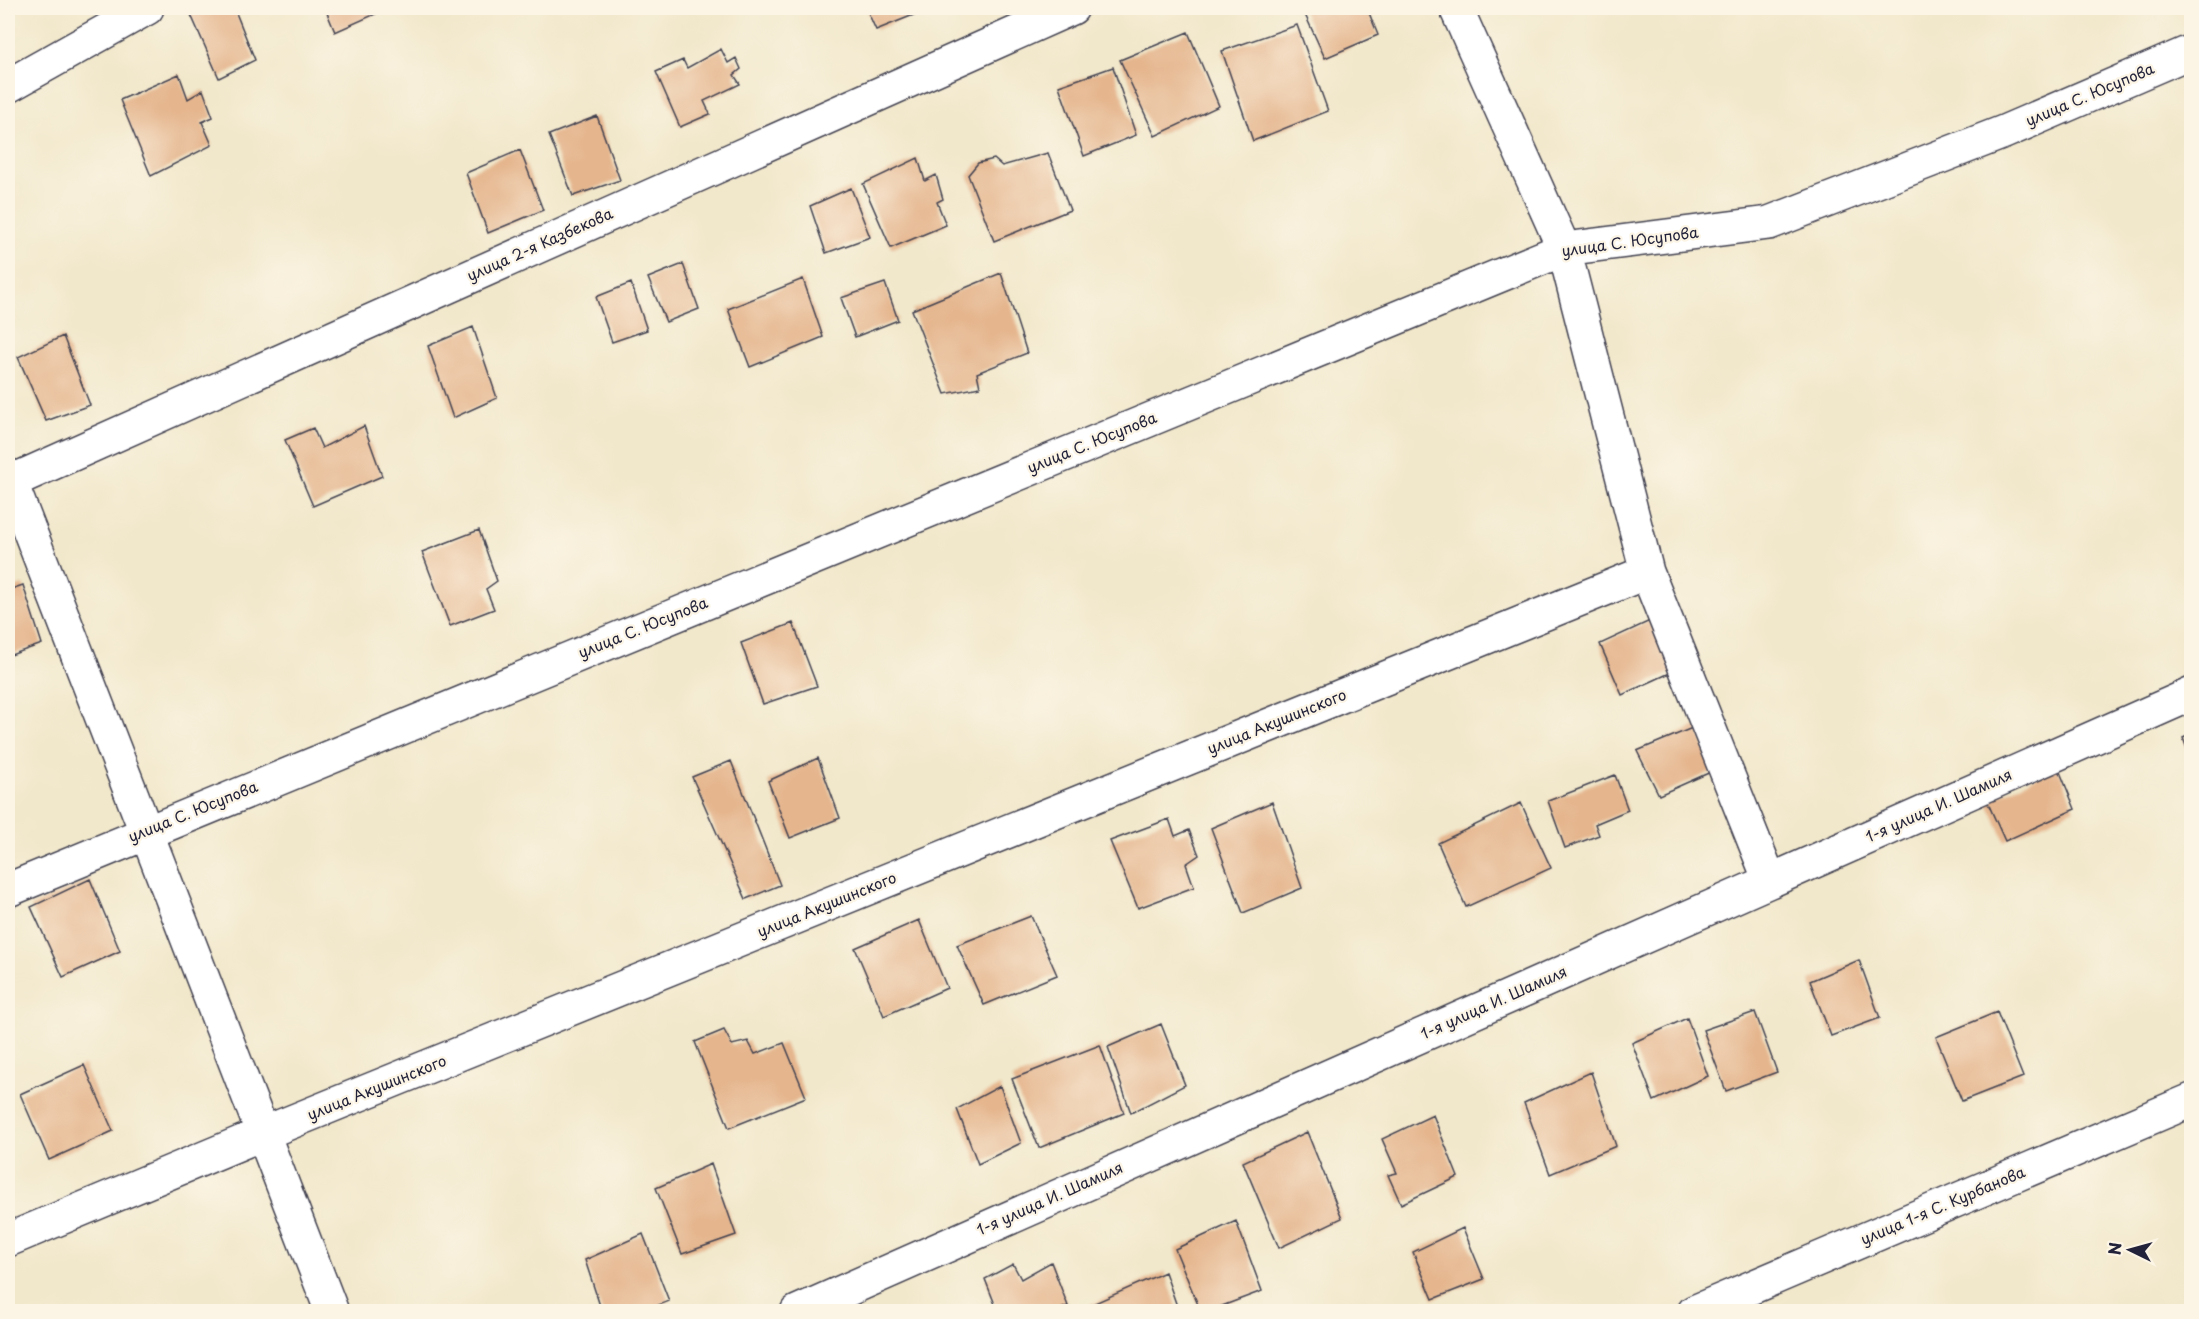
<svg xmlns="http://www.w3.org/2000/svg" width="2199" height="1319" viewBox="0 0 2199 1319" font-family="'Playpen Sans',sans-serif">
<rect width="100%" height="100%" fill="#fcf5e5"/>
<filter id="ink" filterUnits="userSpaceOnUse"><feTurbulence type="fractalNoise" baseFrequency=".0167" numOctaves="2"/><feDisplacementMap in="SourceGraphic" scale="12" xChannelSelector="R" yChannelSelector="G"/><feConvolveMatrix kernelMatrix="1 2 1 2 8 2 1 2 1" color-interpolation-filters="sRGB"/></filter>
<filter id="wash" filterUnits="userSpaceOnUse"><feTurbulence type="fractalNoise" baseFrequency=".008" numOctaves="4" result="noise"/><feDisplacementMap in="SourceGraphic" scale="24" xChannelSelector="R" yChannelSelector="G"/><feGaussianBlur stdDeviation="1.35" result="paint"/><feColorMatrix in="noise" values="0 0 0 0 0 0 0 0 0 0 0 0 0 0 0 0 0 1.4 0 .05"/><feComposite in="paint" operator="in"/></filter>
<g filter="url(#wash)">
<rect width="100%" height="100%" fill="#f1e7ca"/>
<g id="blocks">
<!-- building -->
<path fill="#e5b68e" d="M188,8H234L255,60L219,78Z
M325,8H378L380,12L335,32Z
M866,8H931L876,30Z
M1302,8H1367L1378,35L1325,58Z
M1297,25L1328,111L1253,141L1222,51Z
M1188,32L1219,106L1155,136L1120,60Z
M721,49L728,63L736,58L741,69L734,75L740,84L704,101L710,114L680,127L656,72L683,60L687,68Z
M1113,67L1136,135L1084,156L1059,86Z
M179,74L188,99L203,90L213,117L202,122L212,145L151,176L120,100Z
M597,116L620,180L573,196L549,135Z
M520,150L543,210L488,233L466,173Z
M1048,153L1070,210L994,241L968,175L978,163L994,159L1002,166Z
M918,158L925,181L936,175L943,199L937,202L946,225L891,248L863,184Z
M851,188L870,237L826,253L810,206Z
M683,264L699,309L666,322L648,278Z
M1001,273L1027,353L977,373L980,387L945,394L912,310Z
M803,279L823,337L750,367L728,309Z
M631,283L647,330L612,342L596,297Z
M885,283L898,320L855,337L841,298Z
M473,327L497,398L453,418L428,346Z
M63,336L90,405L46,421L18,357Z
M364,426L382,476L313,506L285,440L313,428L322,448Z
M479,530L497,581L486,589L494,609L450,626L422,552Z
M23,585L42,644L8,656V590Z
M1652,620L1672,672L1622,695L1600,644Z
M793,623L817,686L763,704L741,643Z
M1697,726L1713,771L1659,795L1637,751Z
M2192,734V759H2191L2183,738Z
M818,758L840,818L790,838L768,781Z
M731,761L780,885L746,899L692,777Z
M2058,767L2075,809L2005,841L1987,801Z
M1615,775L1628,810L1595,824L1599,835L1565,848L1548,801Z
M1272,802L1302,888L1243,913L1211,828Z
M1521,803L1551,868L1466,907L1438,843Z
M1169,819L1175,836L1189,830L1199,855L1186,864L1194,887L1138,908L1110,841Z
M90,879L120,951L63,977L31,907Z
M1031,916L1057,975L984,1005L957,945Z
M919,920L947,988L884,1016L855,948Z
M1859,960L1880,1018L1831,1036L1810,981Z
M1755,1012L1777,1072L1726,1091L1703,1030Z
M1997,1012L2023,1077L1962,1101L1936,1037Z
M1687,1018L1708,1076L1654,1101L1632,1043Z
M1161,1024L1185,1085L1131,1113L1108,1047Z
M724,1030L732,1045L748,1041L755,1054L784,1043L806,1097L729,1128L695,1042Z
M1100,1045L1124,1113L1039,1148L1012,1079Z
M84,1065L113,1131L49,1160L20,1094Z
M1591,1072L1616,1146L1550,1174L1524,1103Z
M1000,1086L1021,1143L978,1164L957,1109Z
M1433,1115L1458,1177L1401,1204L1388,1175L1397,1173L1382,1139Z
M1307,1132L1342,1218L1279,1248L1243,1162Z
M711,1164L736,1235L682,1254L656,1188Z
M1236,1221L1262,1291L1206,1312H1201L1175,1249Z
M1463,1228L1484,1279L1433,1299L1413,1252Z
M643,1234L669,1301L641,1312H602L585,1260Z
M1051,1262L1068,1306L1053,1312H998L985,1279L1013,1264L1021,1279Z
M1165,1272L1179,1312H1091L1088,1306Z"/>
</g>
</g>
<g filter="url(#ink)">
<use href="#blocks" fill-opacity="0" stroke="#414050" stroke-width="1.5"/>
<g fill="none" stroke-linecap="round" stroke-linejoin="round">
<defs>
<path id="minor" d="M1456,8L1564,249L1647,572L1770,881
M8,86L147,8
M8,475L332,1312
M8,483L1072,8
M8,890L1564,249L1769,223L2004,132L2192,51
M8,1240L264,1133L1647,572
M797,1312L2192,694
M1694,1312L2192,1100"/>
</defs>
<!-- minor casing -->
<use href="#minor" stroke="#414050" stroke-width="36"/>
<!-- minor -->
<use href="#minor" stroke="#fff" stroke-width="33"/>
</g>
</g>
<g text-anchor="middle" stroke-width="4.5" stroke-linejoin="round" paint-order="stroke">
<!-- street labels -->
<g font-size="15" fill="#22223b" stroke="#fcf5e5">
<text transform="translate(2090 95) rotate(-23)" y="5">улица С. Юсупова</text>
<text transform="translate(1630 242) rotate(-8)" y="5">улица С. Юсупова</text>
<text transform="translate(540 245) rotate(-24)" y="5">улица 2-я Казбекова</text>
<text transform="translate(1092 443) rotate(-22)" y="5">улица С. Юсупова</text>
<text transform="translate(643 628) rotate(-22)" y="5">улица С. Юсупова</text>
<text transform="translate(1277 722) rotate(-22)" y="5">улица Акушинского</text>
<text transform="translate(1939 806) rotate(-24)" y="5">1-я улица И. Шамиля</text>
<text transform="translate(193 812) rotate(-22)" y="5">улица С. Юсупова</text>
<text transform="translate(827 905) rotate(-22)" y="5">улица Акушинского</text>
<text transform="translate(1494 1003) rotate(-24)" y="5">1-я улица И. Шамиля</text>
<text transform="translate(377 1088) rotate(-22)" y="5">улица Акушинского</text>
<text transform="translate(1050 1199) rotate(-24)" y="5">1-я улица И. Шамиля</text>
<text transform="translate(1943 1206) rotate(-23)" y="5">улица 1-я С. Курбанова</text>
</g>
</g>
<!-- margin -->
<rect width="2199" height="1319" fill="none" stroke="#fcf5e5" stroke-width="30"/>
<!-- north arrow -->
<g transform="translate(2130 1250) rotate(275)" stroke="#fcf5e5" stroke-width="4.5" paint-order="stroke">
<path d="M0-4.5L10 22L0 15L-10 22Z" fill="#22223b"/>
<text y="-9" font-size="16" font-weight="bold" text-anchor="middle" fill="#22223b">N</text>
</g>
</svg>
